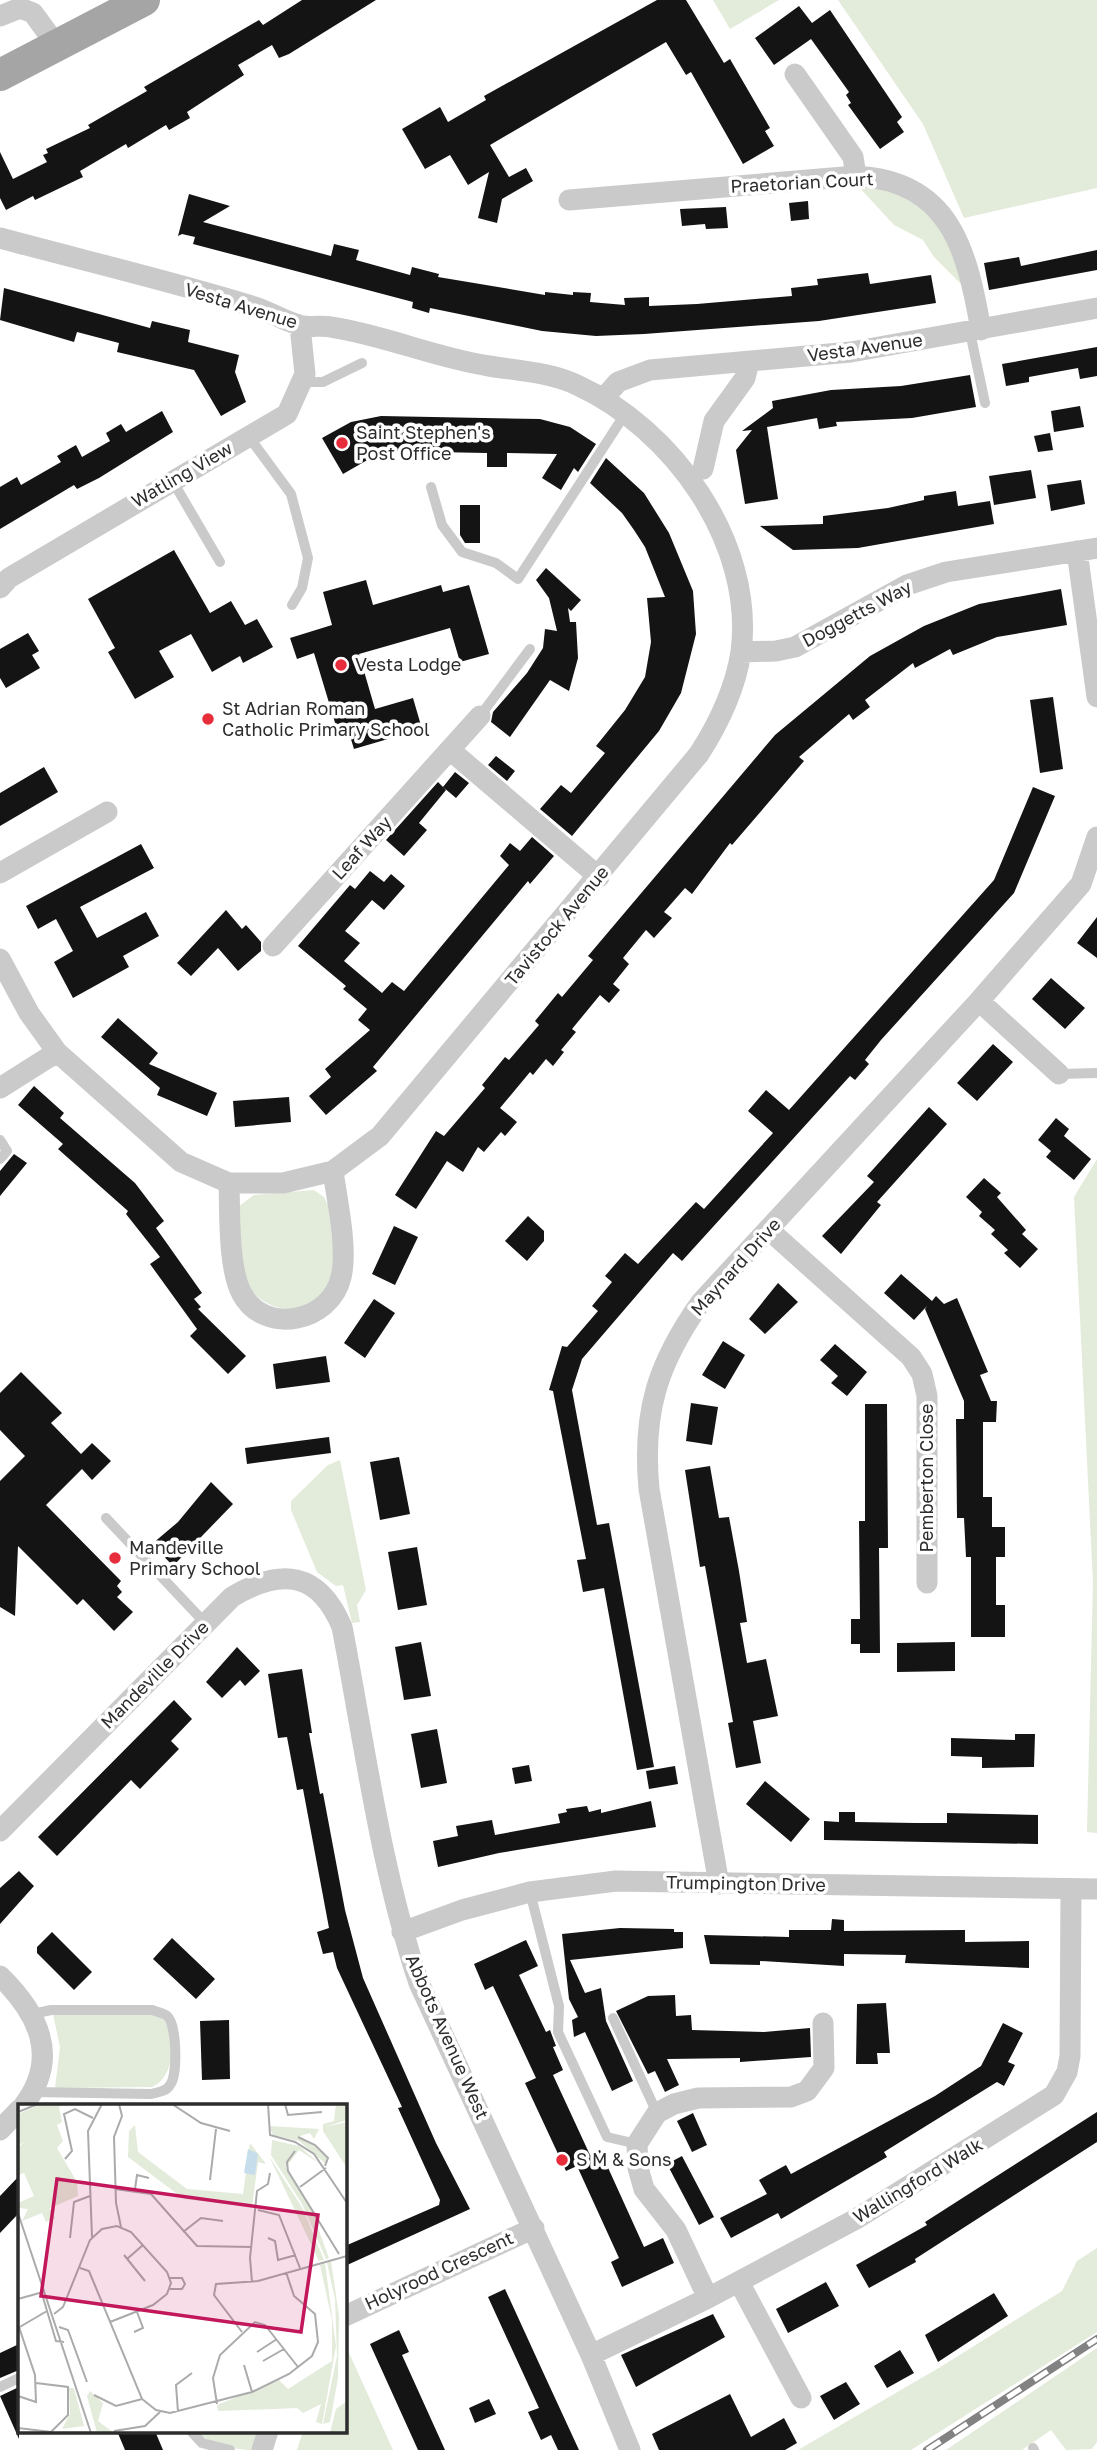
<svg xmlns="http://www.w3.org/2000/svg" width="1097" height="2450" viewBox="0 0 1097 2450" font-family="'Golos Text',sans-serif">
<rect width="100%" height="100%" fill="#fff"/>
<!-- green -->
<path fill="#e3ebda" d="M713,0H779L730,29Z
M838,0H1097V188L964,218L923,124Z
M857,185C894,188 934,205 950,241C957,255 960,272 965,288L934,257L923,240L894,225Z
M1097,1159V1833L1087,1832L1093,1582L1074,1197Z
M314,1190L324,1197L328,1205C330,1226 335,1249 333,1270C328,1317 267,1322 246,1282C238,1269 240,1225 238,1207L254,1195Z
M340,1460L366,1590L357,1605L360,1622L352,1623L343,1585L336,1586L317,1572L291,1510V1501L328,1465Z
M148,2013L162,2018C177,2035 175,2078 152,2087L55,2088L60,2047L53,2014Z
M1097,2248V2332L911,2450H798L942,2366L1062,2291L1077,2261Z
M345,2344L393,2450H297L303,2431H345Z
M1097,2348V2442L1092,2449L1066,2450L1051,2430L1022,2450H946Z
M195,2431H258L252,2450C234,2450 209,2444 195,2431Z"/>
<!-- building -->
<path fill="#141414" d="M302,0H376L289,54L279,58L272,45L238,65L244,75L187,112L190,118L169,130L166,125L128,148L126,144L80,171L83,177L35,200L33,196L6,210L0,198V152L13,179L47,162L43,155L48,153L46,149L90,128L88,125L147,91L144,87L259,20L263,25Z
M657,0H686L724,63L730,59L770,128L765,131L774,146L743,164L691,72L686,75L666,42L490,145L509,177L526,168L533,181L502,199L497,223L478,218L489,172L468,185L450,155L425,169L402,129L440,107L448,122L486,100L484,96Z
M799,6L812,23L830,10L902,117L897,122L904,132L880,149L848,105L851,103L846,95L849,92L811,39L774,65L755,38Z
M189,194L230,206L203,222L331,256L334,244L359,250L356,260L410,275L412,267L439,274L438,277L545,295V292L573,295V292L591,293L590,302L625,305L624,298L649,297V306L697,304L792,296L791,288L818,285L817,279L868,273L870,284L931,275L936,303L819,321L644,334L596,336L542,331L430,308L429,313L412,308L413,302L193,244L195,237L182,234L178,236Z
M808,201L809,219L791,221L789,203Z
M726,207L728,228L706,229L705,224L682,226L680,209Z
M1097,250V270L989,290L984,263L1019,257L1021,266Z
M4,288L150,328L152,321L190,330L188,342L239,355L235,372L246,402L221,416L194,370L117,352L119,343L77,332L74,342L0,320Z
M1097,347V376L1080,379L1078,368L1029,377V382L1006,386L1002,364Z
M970,375L976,407L912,418L836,422L837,426L819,429L817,418L767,427L778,499L745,504L736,450L752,430L742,431L773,408L772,401L831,390L901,386Z
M1080,406L1084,427L1054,432L1051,411Z
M162,411L173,432L99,478L77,489L74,485L0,529V487L17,477L21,485L61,462L57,456L76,445L82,457L110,441L106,433L121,424L126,432Z
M381,416L540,419L570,427L596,444L578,472L574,468L561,490L542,478L557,454L507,453V467H487V453L383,451L343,474L322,438L351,422Z
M1050,433L1053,450L1038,452L1034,436Z
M606,458L644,493L669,533L693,591L696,634L681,693L659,731L572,836L540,809L561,785L571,793L605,753L596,746L625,710L645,677L651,642L647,598L665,597L645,547L634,530L622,513L590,483Z
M1031,470L1036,498L994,505L989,476Z
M1081,480L1085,504L1051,511L1047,485Z
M956,491L958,506L990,501L994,524L858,548L793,550L760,526L823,524V516L888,508L924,500V496Z
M460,505H480V543H465L460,535Z
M174,550L210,613L231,601L245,625L257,619L273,647L243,663L240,656L212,672L191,634L159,651L174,677L135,699L108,652L115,648L88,599Z
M546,568L581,600L571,611L568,608L570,622H576L578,658L569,691L550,680L510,737L491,722L493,712L527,673L543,648L545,629L557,631L549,598L536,580Z
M366,580L373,605L441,585L443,592L469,585L489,654L460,662L450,628L359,654L375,709L413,698L422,729L354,749L346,723L336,726L314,653L297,659L290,638L332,625L323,592Z
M1061,589L1067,625L997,637L953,655L950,649L915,668L913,663L865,700L870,707L853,720L849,714L799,757L804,761L732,845L730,843L692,894L685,888L664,912L672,918L654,938L646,930L623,958L629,964L613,984L620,990L609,1003L600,995L572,1029L576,1032L561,1050L564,1052L553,1066L546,1059L533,1075L530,1072L500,1108L517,1122L505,1136L501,1132L484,1152L478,1147L463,1172L447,1161L416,1209L395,1195L436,1131L444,1136L485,1088L482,1085L505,1057L509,1060L539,1025L535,1021L558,993L562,997L593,960L588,956L775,735L870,656L924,626L979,604Z
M28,633L39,651L32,655L40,668L6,688L0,678V649Z
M1053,697L1063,769L1040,773L1030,700Z
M496,756L515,771L507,781L488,765Z
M44,767L58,792L0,826V793Z
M455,772L469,783L456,798L443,787Z
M438,782L446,790L419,823L427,830L404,856L386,840Z
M1033,787L1055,796L1014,893L881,1040L865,1060L869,1064L855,1080L850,1076L682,1261L673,1253L582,1359L572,1390L597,1525L609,1523L654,1767L637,1770L604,1588L583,1592L577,1560L586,1559L553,1391L549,1390L562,1346L567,1347L598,1311L592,1306L612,1282L605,1276L625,1253L638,1264L696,1202L704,1209L773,1133L748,1111L766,1090L789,1110L994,880Z
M532,837L554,856L530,884L528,881L373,1067L377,1071L326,1115L309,1096L331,1077L325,1069L370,1030L358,1020L367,1009L343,989L346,986L298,946L350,885L355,889L370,871L384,882L391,874L405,886L384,910L372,900L345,931L360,943L344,961L382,993L392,982L404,991L509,865L500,856L510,843L520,851Z
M141,844L154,868L80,907L97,938L146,912L159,936L123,956L129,967L73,998L54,962L73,951L56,919L38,929L26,906Z
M226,910L242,929L246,925L261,942V951L238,971L218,948L191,976L177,963Z
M1097,917V958L1077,943Z
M1051,978L1085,1008L1065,1029L1032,999Z
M118,1018L158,1053L149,1064L217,1093L207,1116L157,1095L160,1088L101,1037Z
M993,1044L1013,1062L977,1101L957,1083Z
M34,1086L64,1113L60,1118L135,1183L164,1221L156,1228L202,1293L194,1299L201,1307L198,1309L246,1356L228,1374L190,1336L197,1329L150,1264L160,1257L126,1214L128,1211L58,1149L63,1144L18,1105Z
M289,1097L291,1122L235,1127L233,1101Z
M929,1107L947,1124L877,1202L881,1205L841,1254L822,1236L874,1182L867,1176Z
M1056,1118L1069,1129L1064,1136L1091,1159L1074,1180L1046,1157L1051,1151L1038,1140Z
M14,1154L27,1163L0,1196V1171Z
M984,1178L1001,1193L997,1197L1026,1230L1022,1234L1038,1249L1020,1268L1004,1253L1008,1250L991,1234L995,1230L979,1216L982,1212L966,1197Z
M528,1216L544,1231V1241L527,1261L505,1241Z
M394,1226L418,1237L395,1285L372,1274Z
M901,1274L932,1301L936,1296L944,1304L957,1298L988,1372L980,1375L991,1401H997L996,1422H983V1497H992V1527H1005V1557H996V1605H1005V1637H971V1557H966L964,1518H957L956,1419H964V1401L925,1309L927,1306L914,1320L884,1293Z
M778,1283L798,1302L765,1334L749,1319Z
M374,1299L395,1313L365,1358L344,1343Z
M723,1341L745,1355L725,1389L702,1375Z
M835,1344L867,1372L847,1396L831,1383L838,1376L820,1360Z
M326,1356L330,1382L276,1389L273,1364Z
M21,1372L62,1413L51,1423L81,1454L92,1443L111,1461L92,1480L82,1469L46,1505L121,1581L117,1586L122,1592L117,1597L133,1612L114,1631L83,1599L77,1605L18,1546L15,1616L0,1607V1481L25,1456L0,1430V1393Z
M691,1403L718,1407L712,1445L686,1441Z
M865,1404H887L888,1548H879L880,1653H860V1644H851V1619H860L859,1521H865Z
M329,1437L331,1453L247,1464L245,1448Z
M399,1457L410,1514L380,1520L370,1462Z
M710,1466L719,1518L729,1517L739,1571L747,1622L740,1623L747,1663L766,1659L778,1716L753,1721L761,1763L736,1768L728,1723L733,1722L705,1566L700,1567L685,1470Z
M211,1482L233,1504L173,1566L152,1544L178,1522Z
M417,1547L427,1605L398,1610L388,1552Z
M421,1642L431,1696L404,1700L395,1647Z
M955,1642V1671L897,1672V1643Z
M237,1647L260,1671L245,1686L240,1680L222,1698L206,1682Z
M302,1669L312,1733H309L320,1794L323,1793L345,1910L363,1978L436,2143L470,2209L345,2266V2246L439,2205L440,2200L398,2108L402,2107L337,1968L333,1952L323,1954L317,1932L329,1928L303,1789L297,1790L287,1737L278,1738L268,1674Z
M174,1700L192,1719L171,1741L179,1749L140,1789L131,1780L57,1856L38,1837Z
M437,1729L447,1783L421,1788L411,1734Z
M1015,1734H1035L1034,1767L982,1768V1757L951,1756V1738L1015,1740Z
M529,1765L532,1781L515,1784L512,1768Z
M675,1766L678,1784L649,1789L646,1771Z
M765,1781L810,1819L791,1842L746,1804Z
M651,1801L656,1827L499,1853L438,1867L433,1841L458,1836L456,1826L492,1820L495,1835L560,1823L558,1814L567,1812L566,1809L587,1806L589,1812L601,1809V1813Z
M839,1812H855V1822L916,1823H947V1813L1038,1815V1844L824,1840V1821L839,1822Z
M19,1871L34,1886L0,1924V1888Z
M832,1919L844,1920V1931L965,1930V1942L1029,1941V1968L905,1963L906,1955L844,1954V1966L760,1961V1965L710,1964L704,1935L789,1937V1930H831Z
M620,1928L674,1929V1932H683V1948L570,1960L585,1993L601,1988L606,2021L633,2081L612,2091L585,2032L574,2037L572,2020L578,2017L569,1999L562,1934Z
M52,1932L92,1972L74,1990L37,1953V1947Z
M172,1938L215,1979L196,1999L153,1959Z
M526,1940L538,1966L519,1975L546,2032L550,2030L556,2046L553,2047L563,2070L553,2075L590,2155L600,2150L644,2247L663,2238L674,2263L622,2287L611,2262L619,2258L577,2166L566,2171L525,2083L536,2078L493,1986L485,1990L474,1964Z
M675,1995L676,2016L691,2015L692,2030L764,2032L810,2028L811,2057L740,2062V2058L667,2059L679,2085L665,2092L655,2071L648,2074L616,2011L648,1996Z
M886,2003L890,2053H877L878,2064H856L857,2004Z
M229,2020L230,2079L202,2080L200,2021Z
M1003,2023L1023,2033L1008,2062L1015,2065L1004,2086L997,2082L884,2152L887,2157L781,2219L778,2213L731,2238L720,2218L767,2194L759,2180L786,2165L791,2174L935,2096L981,2066Z
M1097,2112V2142L915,2259L916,2262L869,2288L856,2265L927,2225L925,2222Z
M693,2113L707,2145L692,2152L677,2121Z
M682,2156L714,2217L699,2225L667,2164Z
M19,2176V2213L0,2233V2196Z
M826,2282L839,2306L788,2333L776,2309Z
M505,2289L543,2372L579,2450H558L551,2435L541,2440L528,2412L539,2408L488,2297Z
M994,2293L1008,2316L938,2362L925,2335Z
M713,2314L725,2337L636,2387L621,2355Z
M399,2330L409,2352L402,2355L445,2450H418L370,2344Z
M19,2344V2370L0,2378V2353Z
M900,2350L914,2373L887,2388L874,2366Z
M846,2382L860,2404L834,2420L820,2396Z
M19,2387V2439L0,2396Z
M730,2394L751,2437L784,2418L797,2443L785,2450H659L652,2434Z
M489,2399L496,2414L475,2423L469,2408Z
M117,2431H155L163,2450H125Z"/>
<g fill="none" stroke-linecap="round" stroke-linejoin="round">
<!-- service -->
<path stroke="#cacaca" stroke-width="10" d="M970,332L985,403
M302,382H323L362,363
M249,437L291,494L308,558L302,588L292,605
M172,480L220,562
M431,487L442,525L462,552L496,563L518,579L625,414
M480,716L530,649
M1059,1074L1097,1073
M0,1140L7,1151L0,1159
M106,1518L206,1624
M530,1892L559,2006L558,2032L607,2137L637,2144
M33,2014L51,2010H152C157,2012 164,2013 167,2016C177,2024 178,2075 170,2085C166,2092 158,2092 151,2094L34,2092
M613,2018L657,2113
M0,2387L19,2378
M191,2431L202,2443L230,2450
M1033,2448L1034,2450"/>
<!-- minor -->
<path stroke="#cacaca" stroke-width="21" d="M0,16L20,8L33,13L57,46
M795,74L853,157L856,176
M569,200L856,176C951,181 967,251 981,330
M0,238C85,261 171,281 255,307C270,312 284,321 299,325C309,328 321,325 331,327C384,335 436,358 489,366C519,371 549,372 577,385C673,429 755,543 741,652C735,690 719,723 699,754L380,1136L333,1171L283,1183H229L181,1162L57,1052L29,1013L0,959
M603,399L618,382L650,370L851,352L1097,308
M703,469L714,421L745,378L749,362
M1077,551L1097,697
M0,588L9,578L287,414L305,374L300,326
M741,652L776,651L795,647L907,585L946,572L1097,548
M450,750L599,877
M0,873L107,812
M273,946L480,716
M979,1001L1059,1074
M0,1088L57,1052
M229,1183C230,1212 228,1269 242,1294C265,1336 331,1322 341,1277C348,1250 337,1200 333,1171
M769,1230L911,1357L922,1374L927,1396V1583
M0,1831L232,1597C282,1567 319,1572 342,1627C365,1746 380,1867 419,1983L591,2355L630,2450
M719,1884L649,1489C642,1413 657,1364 701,1302L979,1001L1081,884L1097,837
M402,1932L462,1910L530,1892L616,1881L1097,1889
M0,1976C38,2013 60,2057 24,2105
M0,2130L19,2110
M739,2282L801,2398
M708,2298L676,2230L644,2189L638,2168L637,2144L657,2113L674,2104L698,2098L791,2097L807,2091L824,2068L823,2023
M345,2316L534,2228
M591,2355L708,2298L856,2219L1054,2095L1067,2072L1070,2056L1071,1889
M262,2450L268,2431"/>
<!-- primary -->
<path stroke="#a5a5a5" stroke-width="32" d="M0,75L144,0"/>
<defs>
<path id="rail" d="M927,2450L1097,2339"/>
</defs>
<!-- rail casing -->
<use href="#rail" stroke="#828282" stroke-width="8"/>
<!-- rail -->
<use href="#rail" stroke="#fff" stroke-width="5" stroke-dasharray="16" stroke-linecap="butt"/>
</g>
<!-- markers -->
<g fill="#e72c3b" stroke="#fff" stroke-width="2.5">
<circle cx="342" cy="443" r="7"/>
<circle cx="341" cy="665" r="7"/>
<circle cx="208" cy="719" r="7"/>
<circle cx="115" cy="1558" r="7"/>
<circle cx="562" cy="2160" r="7"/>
</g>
<g text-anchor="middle" stroke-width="7" stroke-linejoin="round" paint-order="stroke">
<!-- street labels -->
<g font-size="18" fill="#2d2d2d" stroke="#fff">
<text transform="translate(802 183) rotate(-3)" y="6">Praetorian Court</text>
<text transform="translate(241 306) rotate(17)" y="6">Vesta Avenue</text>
<text transform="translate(865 348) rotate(-8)" y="6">Vesta Avenue</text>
<text transform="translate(182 475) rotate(-30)" y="6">Watling View</text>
<text transform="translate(857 614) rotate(-28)" y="6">Doggetts Way</text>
<text transform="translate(362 848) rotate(-48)" y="6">Leaf Way</text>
<text transform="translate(557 926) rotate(-50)" y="6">Tavistock Avenue</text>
<text transform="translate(736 1267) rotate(-48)" y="6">Maynard Drive</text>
<text transform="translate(927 1478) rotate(-90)" y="6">Pemberton Close</text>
<text transform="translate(155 1675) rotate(-45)" y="6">Mandeville Drive</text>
<text transform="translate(746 1884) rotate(1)" y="6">Trumpington Drive</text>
<text transform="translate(447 2037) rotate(66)" y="6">Abbots Avenue West</text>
<text transform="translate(918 2181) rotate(-31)" y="6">Wallingford Walk</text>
<text transform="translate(439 2271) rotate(-25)" y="6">Holyrood Crescent</text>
</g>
<!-- poi labels -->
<g font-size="18" fill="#2d2d2d" stroke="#fff" text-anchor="start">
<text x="356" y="439">Saint Stephen's<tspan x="356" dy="21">Post Office</tspan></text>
<text x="355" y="671">Vesta Lodge</text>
<text x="222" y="715">St Adrian Roman<tspan x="222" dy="21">Catholic Primary School</tspan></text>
<text x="129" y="1554">Mandeville<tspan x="129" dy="21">Primary School</tspan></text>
<text x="576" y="2166">S M &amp; Sons</text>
</g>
</g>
<!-- overview -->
<g transform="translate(18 2104)">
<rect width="329" height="329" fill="#fff"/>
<path d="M24,0L44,1L41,3L44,18L39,21L45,37L39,44L59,78L60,92L32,104L37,114L28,118L24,109L4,117L10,105L1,104L0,99L16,92L6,69L0,71V44L7,37L0,42V10ZM318,0H329V16L307,23L329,18V64L305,27V20L316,17ZM117,21L120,48L169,85L225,90L232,39L248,60L240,58L234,103L166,95L110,53L111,27ZM251,22L301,25L296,35L292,29L279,33L298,43L309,54L308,60L281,37L255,31ZM254,36L281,42L302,60L281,46L268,63L300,114L297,116L311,154L308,155L284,100L253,51ZM251,52L285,105L306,156L301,157ZM313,157L321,212L320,274L312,318L305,320L319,252L317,195L309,159ZM307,159L318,242L304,320L298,318L303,300L285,309L279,304L200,307L199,301L261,276L270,285L314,257V216L302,161ZM51,284H56L66,322L44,325L52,310ZM72,287L85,299L80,317L96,329H79L69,292ZM329,297V329H312L318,305Z" fill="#e3ebda"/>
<path d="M230,45L240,50L237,71L226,69Z" fill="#c6ddeb"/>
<path fill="none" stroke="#ababab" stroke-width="2" d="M101,0L104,12L96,33L98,99L103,123M154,0L183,19L212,27M250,0L252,31L277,38L296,50L329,99M267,0L270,11L304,8M0,8L20,0M280,33L297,41L310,54L307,62M277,47L269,58L270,67L321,150M47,55L54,47L46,10L57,5L75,14M192,76L198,25M282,83L308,64M97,85L133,90L179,142L234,143M117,85L119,71L131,74M240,106L261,111L282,164M0,109L73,329M165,128L183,114L205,117M74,133L70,27L84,0M52,134L56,98L72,92M250,134L257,137L260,156L278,151M106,151L127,177M109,155L125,141M62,164L71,167L124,295L138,306L152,309L234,288L271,270L294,252L300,238L297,210L276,192L268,168M234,178L232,154L239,87L250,80L252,69M152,185H164L167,180L164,174H152M24,190L38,237L46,238M0,195L25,188M36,210L45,203L72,136L84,125L99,122L113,128L149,168L153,179L149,190L135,201L92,218M41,223L50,226L69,278M0,224L29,207M116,228L125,224L119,208M224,228L196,191L198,180L240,177L329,152M239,248L259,235M245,257L266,245M226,261L234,288M76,291L98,302L124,295M0,292L18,298L17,271L1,223M199,300L195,274L202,251L237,218L247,221L280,263M160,308L158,281L174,269M0,324L33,328L50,311V283L18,279M96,327L127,322L142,308"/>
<path fill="#c2185b" fill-opacity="0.15" stroke="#c2185b" stroke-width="3.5" d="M39,75L300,111L283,228L23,192Z"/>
<rect width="329" height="329" fill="none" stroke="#2d2d2d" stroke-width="3.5"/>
</g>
</svg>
